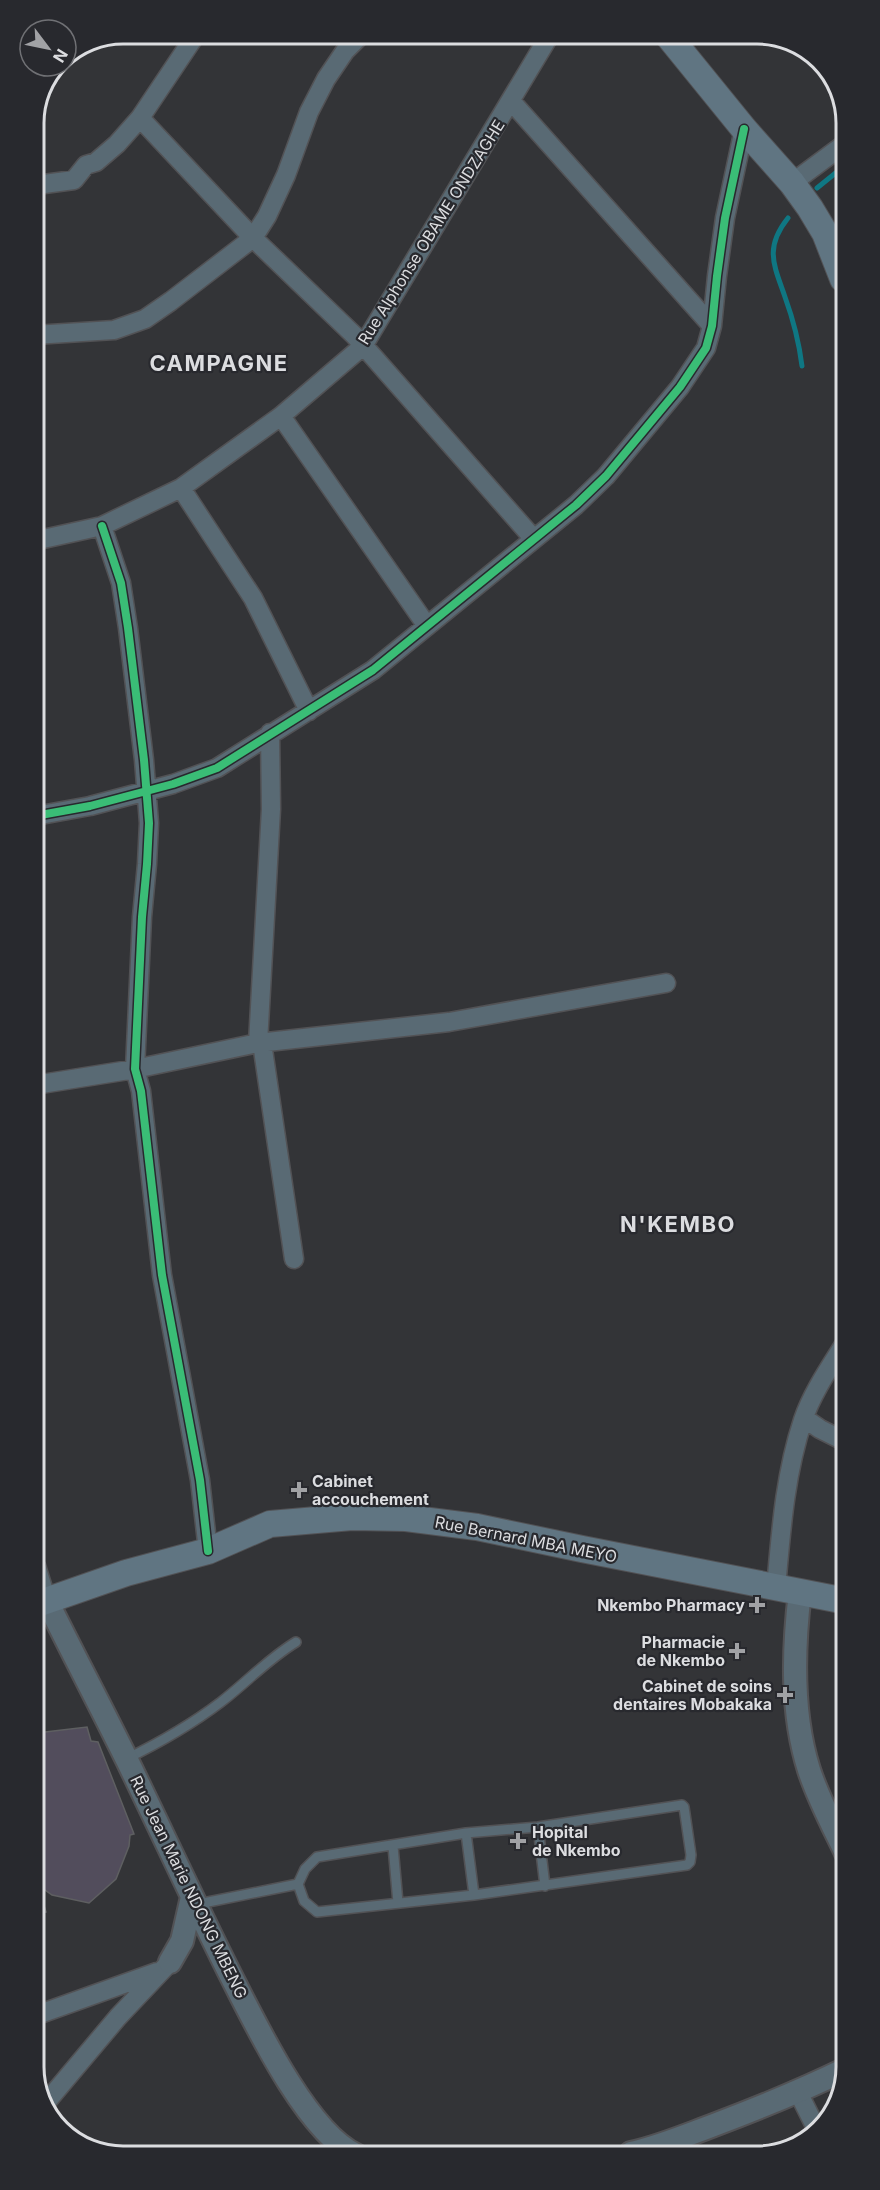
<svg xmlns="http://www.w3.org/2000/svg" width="880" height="2190" viewBox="0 0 880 2190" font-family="Inter,sans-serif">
<rect width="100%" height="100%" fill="#333437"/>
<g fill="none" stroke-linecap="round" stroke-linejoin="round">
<!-- stream -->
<path stroke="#0f7783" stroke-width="5" d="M817,188L843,167
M788,218C764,248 774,265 785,297C793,319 799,342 802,366"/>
</g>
<!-- building -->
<path fill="#524d5c" stroke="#5e5f61" stroke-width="1.5" d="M87,1727L91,1741L98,1742L134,1834L130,1835L129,1846L116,1879L89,1903L52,1895L37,1884V1733Z
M37,1883L46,1912L37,1915Z"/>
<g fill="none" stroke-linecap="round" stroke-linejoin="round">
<defs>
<path id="service" d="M126,1759C159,1743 192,1724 221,1702C247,1682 268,1659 296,1642
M682,1805L684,1807L691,1855L690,1862L687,1865L474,1895L317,1912L304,1901L298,1884L305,1869L317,1857L466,1833L538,1827Z
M538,1827L545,1886
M466,1833L474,1895
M393,1846L398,1903
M198,1904L298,1884"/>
<path id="minor" d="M679,48L691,33
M511,101L712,326
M140,118L253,238L355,336L533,538
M33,183L44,184L74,180L86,165L96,162L117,144L140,118L197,33
M792,183L842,146
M34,335L114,330L145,319L171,301L253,238L267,216L286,175L309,112L326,79L345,51L363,33
M281,416L427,626
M181,488L253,598L309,711
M102,526L121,583L128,628L144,760L149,823L147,864L142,917L135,1069L141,1091L162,1275L200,1480L208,1551
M34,541L102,526L181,488L281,416L363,346L551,33
M35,816L90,806L173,784L217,768L373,670L576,505L606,476L680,387L706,348L712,326L717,276L725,218L744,129
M258,1043L271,809L270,733
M262,1043L294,1259
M35,1085L135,1069L258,1043L449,1022L666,983
M804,1418L820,1429L846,1442
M36,1566L47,1601
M776,1588C781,1531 785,1474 803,1420C812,1393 830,1367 845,1343
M37,2015L157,1972
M798,2092L817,2130
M44,2105L118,2017L170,1962"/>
<path id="tertiary" d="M800,1592C793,1650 791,1713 809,1770C818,1798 833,1826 846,1853
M47,1601C73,1654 101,1707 127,1760C161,1830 193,1900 228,1970C253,2019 306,2132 356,2155
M170,1962L182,1941L192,1897
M631,2153C659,2147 687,2135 714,2125C759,2108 803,2090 846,2069"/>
<path id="secondary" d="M666,33L744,129L792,183L810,208L825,233L843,279
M37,1604L126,1573L208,1551L270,1524L352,1517L406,1518L477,1527L582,1549L846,1601"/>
</defs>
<!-- service casing -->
<use href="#service" stroke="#525255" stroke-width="12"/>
<!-- minor casing -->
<use href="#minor" stroke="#525255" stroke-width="21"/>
<!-- tertiary casing -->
<use href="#tertiary" stroke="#525255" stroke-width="26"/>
<!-- secondary casing -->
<use href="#secondary" stroke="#525255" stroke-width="28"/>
<!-- service -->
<use href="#service" stroke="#596a74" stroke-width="9"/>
<!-- minor -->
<use href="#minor" stroke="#596a74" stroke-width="18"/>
<!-- tertiary -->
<use href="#tertiary" stroke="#596a74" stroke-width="22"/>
<!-- secondary -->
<use href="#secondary" stroke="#607582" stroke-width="26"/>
<defs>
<path id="cycleway" d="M102,526L121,583L128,628L144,760L149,823L147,864L142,917L135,1069L141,1091L162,1275L200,1480L208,1551
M35,816L90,806L173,784L217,768L373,670L576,505L606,476L680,387L706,348L712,326L717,276L725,218L744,129"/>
</defs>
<!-- cycleway casing -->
<use href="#cycleway" stroke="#28292e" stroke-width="11"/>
<!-- cycleway -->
<use href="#cycleway" stroke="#3abd76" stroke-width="8"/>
</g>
<!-- markers -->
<g fill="#a1a2a5" stroke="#28292e" stroke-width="2">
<path d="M296 1481h6v6h6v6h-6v6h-6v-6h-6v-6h6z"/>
<path d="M754 1596h6v6h6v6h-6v6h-6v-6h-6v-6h6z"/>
<path d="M734 1642h6v6h6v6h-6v6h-6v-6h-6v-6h6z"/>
<path d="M782 1686h6v6h6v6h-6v6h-6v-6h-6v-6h6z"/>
<path d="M515 1832h6v6h6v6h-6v6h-6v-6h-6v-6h6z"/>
</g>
<g text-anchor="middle" stroke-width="4.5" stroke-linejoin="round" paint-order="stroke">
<!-- street labels -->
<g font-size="16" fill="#dcdde0" stroke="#28292e">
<text transform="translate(431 232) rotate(-58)" y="6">Rue Alphonse OBAME ONDZAGHE</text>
<text transform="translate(526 1539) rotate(11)" y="6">Rue Bernard MBA MEYO</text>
<text transform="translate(189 1887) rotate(64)" y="6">Rue Jean Marie NDONG MBENG</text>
</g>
<!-- poi labels -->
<g font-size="16" font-weight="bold" fill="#dcdde0" stroke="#28292e" text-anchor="end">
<text x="312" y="1487" text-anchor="start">Cabinet<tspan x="312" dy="18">accouchement</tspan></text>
<text x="745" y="1611">Nkembo Pharmacy</text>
<text x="725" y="1648">Pharmacie<tspan x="725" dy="18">de Nkembo</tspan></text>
<text x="772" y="1692">Cabinet de soins<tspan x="772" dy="18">dentaires Mobakaka</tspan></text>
<text x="532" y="1838" text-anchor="start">Hopital<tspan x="532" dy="18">de Nkembo</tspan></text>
</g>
<!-- district labels -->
<g font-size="22" font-weight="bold" letter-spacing="1.5" fill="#dcdde0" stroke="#28292e">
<text x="219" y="371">CAMPAGNE</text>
<text x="678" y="1232">N'KEMBO</text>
</g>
</g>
<!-- crop -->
<path d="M0 0H880V2190H0ZM123 44H757A79 79 0 0 1 836 123V2067A79 79 0 0 1 757 2146H123A79 79 0 0 1 44 2067V123A79 79 0 0 1 123 44Z" fill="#28292e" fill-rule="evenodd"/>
<path fill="none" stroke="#dcdde0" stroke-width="3" d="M123 44H757A79 79 0 0 1 836 123V2067A79 79 0 0 1 757 2146H123A79 79 0 0 1 44 2067V123A79 79 0 0 1 123 44Z"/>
<!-- north arrow -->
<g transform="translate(48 48) rotate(122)"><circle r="28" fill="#28292e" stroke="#707175" stroke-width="1.5"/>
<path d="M0-4.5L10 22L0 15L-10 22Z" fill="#a1a2a5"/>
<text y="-9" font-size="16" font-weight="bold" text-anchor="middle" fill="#dcdde0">N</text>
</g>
</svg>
